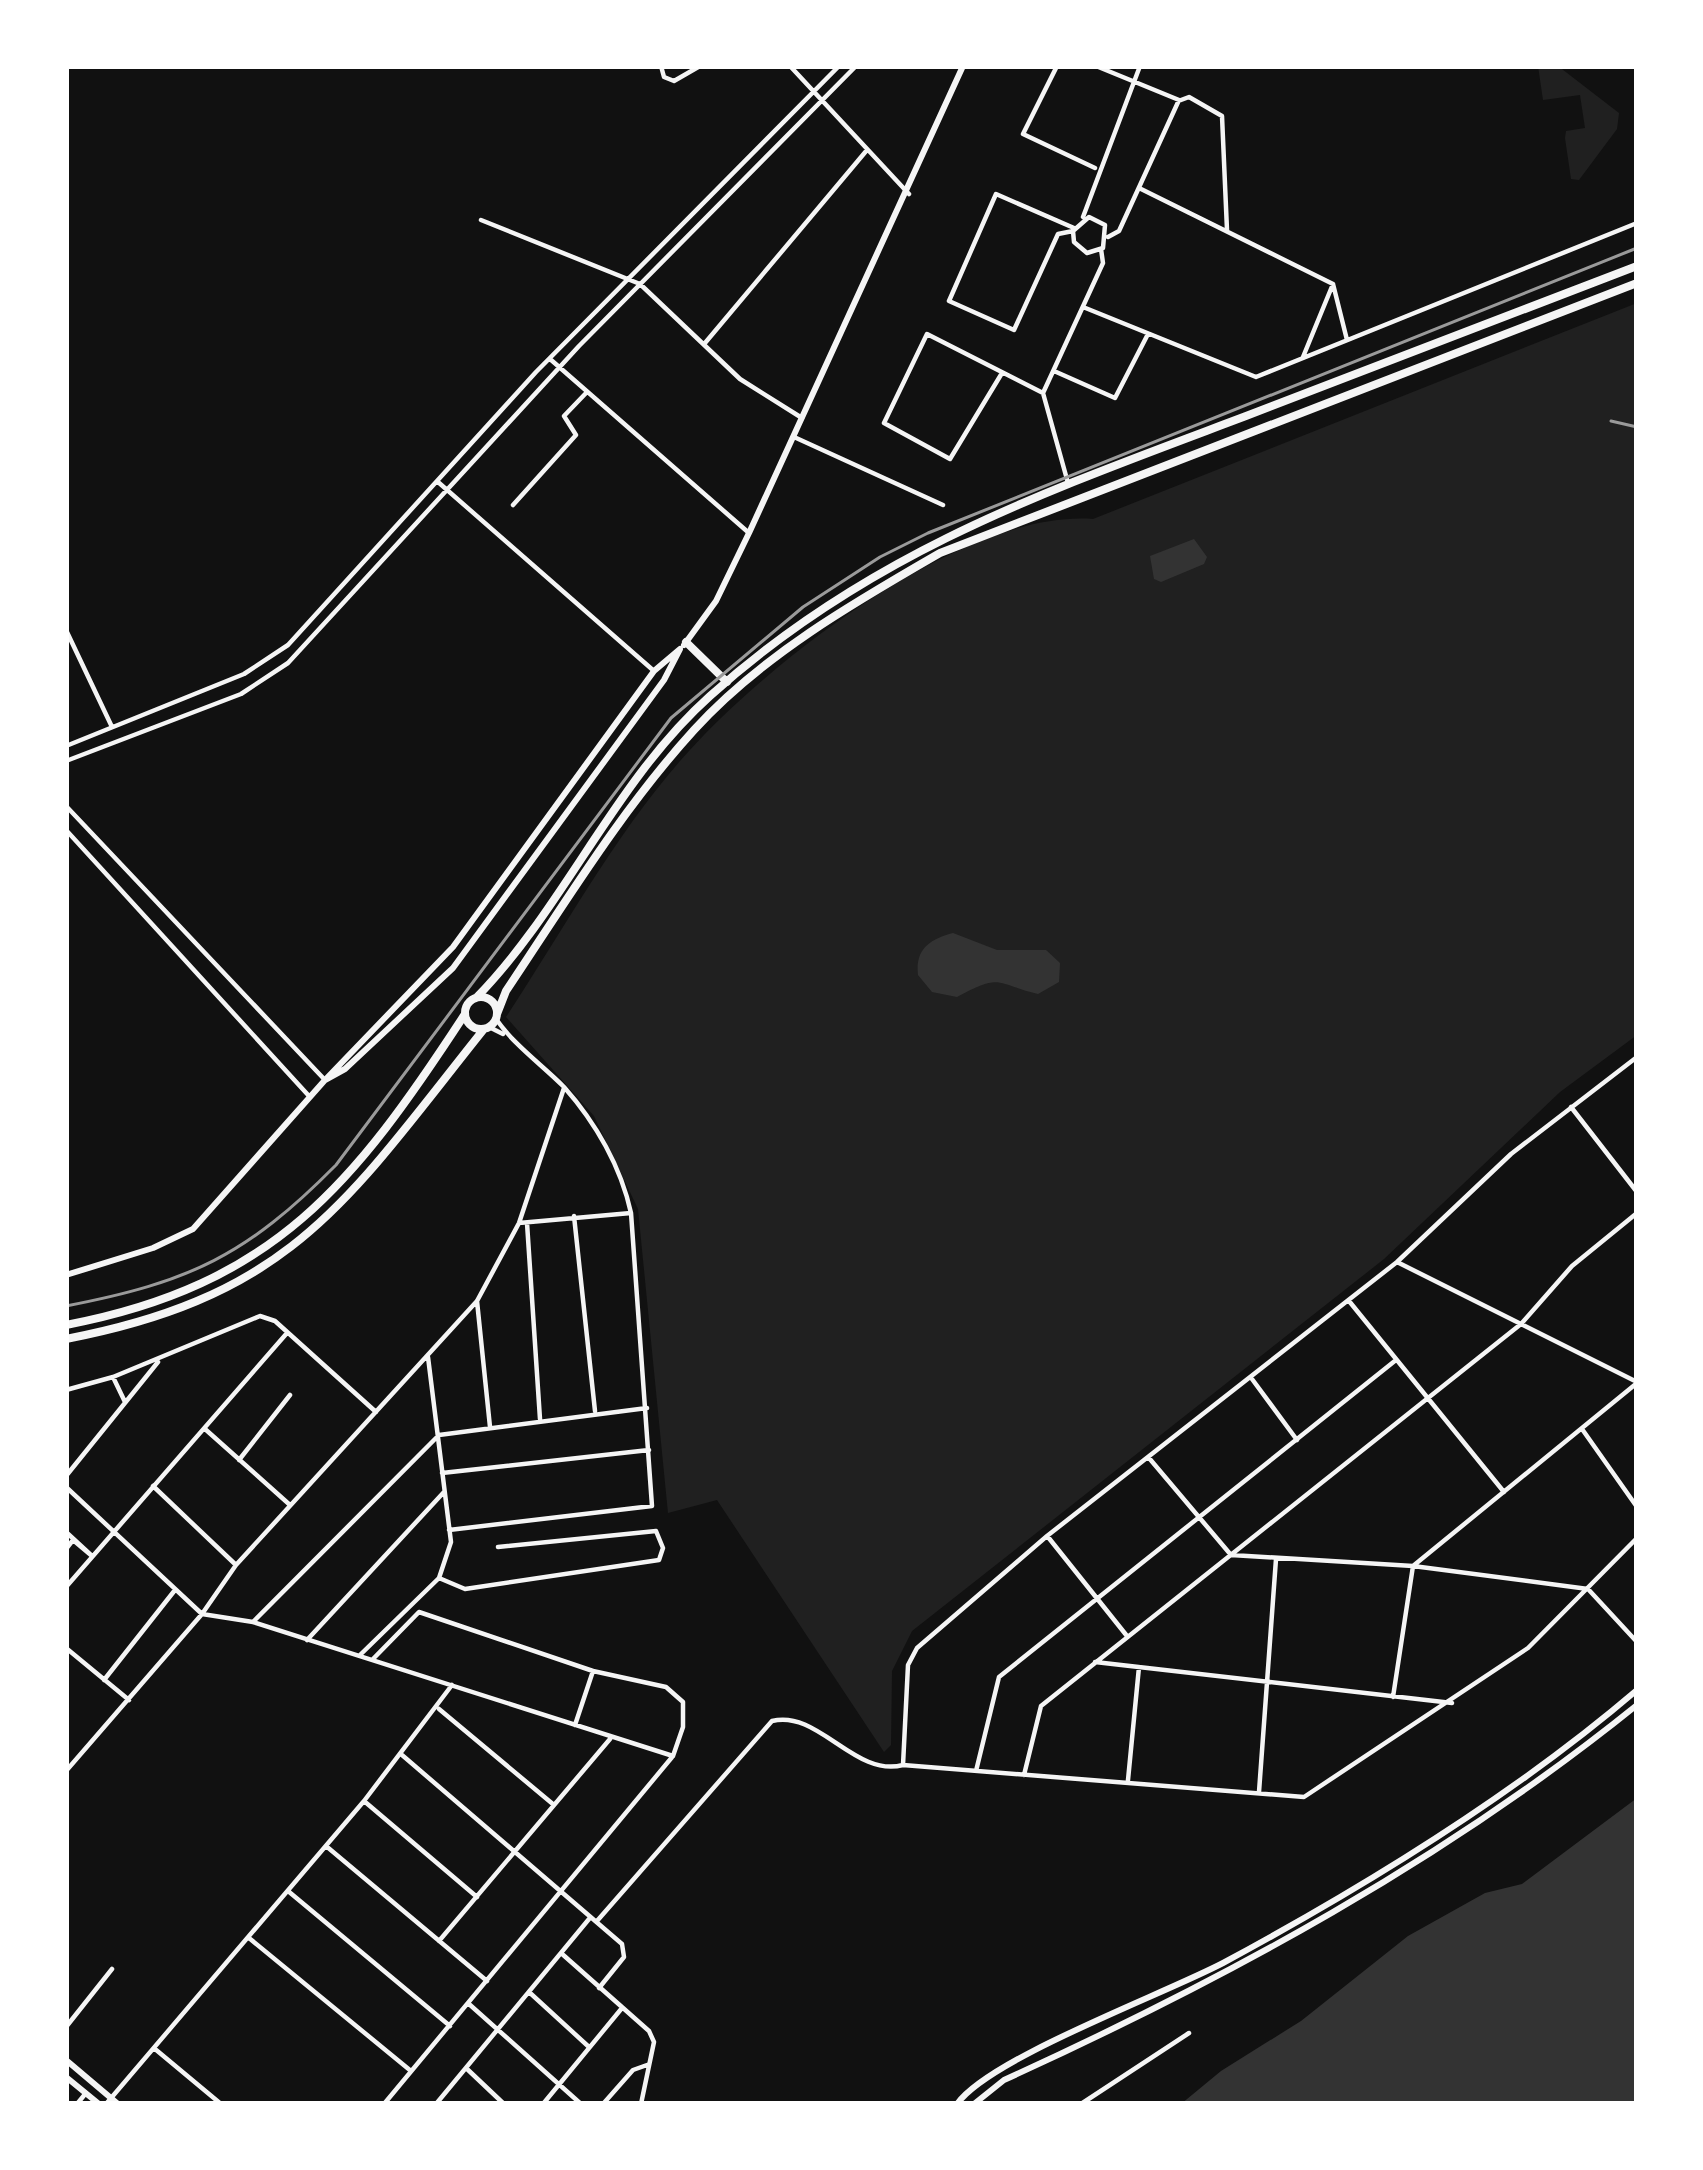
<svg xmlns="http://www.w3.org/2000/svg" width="1703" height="2170" viewBox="0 0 1703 2170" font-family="Karla,sans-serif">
<rect width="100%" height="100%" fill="#111"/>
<!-- green -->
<path fill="#202020" d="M1538,66H1558L1619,113L1617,129L1579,180L1571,179L1565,138L1566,131L1585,128L1580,95L1543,100Z
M1637,303V1035L1560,1092L1384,1259L912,1631L892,1671L891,1745L884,1752L717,1500L668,1513L638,1209L594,1116L506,1017C562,932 613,838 680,761C763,665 963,509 1093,519Z"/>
<!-- water -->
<path fill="#333" d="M1194,539L1207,557L1204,564L1161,582L1154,579L1150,556Z
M953,933L997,950H1046L1060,963L1059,982L1038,994C994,983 1002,973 957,997L932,992L918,975C915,949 930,939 953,933Z
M1637,1798V2104H1181L1221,2071L1301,2021L1408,1936L1485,1893L1522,1884Z"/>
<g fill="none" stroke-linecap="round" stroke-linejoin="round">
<!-- minor -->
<path stroke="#f5f5f5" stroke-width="4.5" d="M661,66L664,77L674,81L700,66
M790,66L909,194
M1057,66L1023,134L1095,168
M1096,66L1179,100L1119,231L1108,237
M1181,100L1189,97L1222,116L1227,230
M1139,188L1333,284L1347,340
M1083,217L1140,66
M481,220L640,284L740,379L802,418
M1073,231L1074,242L1087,253L1103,248L1105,225L1089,217L1073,231L1058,234L1014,330L949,301L996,194L1074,228
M1083,307L1256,377L1637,223
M705,343L867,150
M1303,357L1333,284
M550,359L749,533
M1054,371L1115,398L1148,334
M1002,373L950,459L884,423L927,334L1043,393
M794,437L943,505
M438,482L654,671
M1068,483L1043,393L1103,263L1101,249
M513,505L576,435L564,416L587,392
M66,630L112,727
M66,746L244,674L288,645L536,372L839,66
M66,761L241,694L288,663L579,346L856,66
M66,806L325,1080
M66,830L309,1096
M489,1027L503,1034
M1637,1057L1511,1154L1397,1262L1047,1536L917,1648L908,1665L903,1765L1304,1797L1528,1648L1637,1538
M1571,1107L1637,1192
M574,1216L595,1411
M519,1223L631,1213
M527,1223L540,1419
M1397,1262L1637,1382
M477,1301L490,1427
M1349,1301L1504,1492
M113,1377L125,1402
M1252,1379L1297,1440
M66,1390L113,1377L260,1316L275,1321L376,1412
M205,1429L290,1505
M1582,1429L1637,1507
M1149,1458L1231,1555L1413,1566L1588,1589L1637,1642
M239,1460L290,1395
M442,1473L649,1450
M66,1476L158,1362
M153,1486L236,1565
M66,1487L202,1614L253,1622L673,1756L384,2104
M449,1530L652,1506L631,1213C621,1167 596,1123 564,1087C541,1064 515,1046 496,1019
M66,1532L92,1556L73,1540L66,1549
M1048,1537L1127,1636
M439,1578L465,1589L659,1560L663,1548L656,1531L498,1547
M66,1587L287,1333
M253,1622L439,1435L647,1408
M307,1640L444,1492
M66,1648L129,1700
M360,1655L439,1578L451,1542L428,1357
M373,1659L419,1612L593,1671L575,1725
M1095,1662L1452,1703
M593,1671L666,1687L683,1702V1727L673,1756
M104,1680L175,1590
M1393,1697L1413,1566L1637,1383
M439,1709L554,1805
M402,1755L622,1944L624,1957L599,1988
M66,1771L202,1614L236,1565L477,1301L519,1223L564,1088
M976,1771L999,1677L1396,1360
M1024,1775L1041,1706L1521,1324L1572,1266L1637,1213
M1128,1780L1139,1667
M1259,1792L1276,1559
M364,1801L477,1897
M326,1846L487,1981
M288,1891L450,2026
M597,1921L772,1721C818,1709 855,1778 903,1765
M249,1938L411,2071
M439,1941L610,1739
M561,1953L649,2031L654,2042L641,2104
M529,1992L589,2047
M469,2004L581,2104
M66,2027L112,1969
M155,2049L221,2104
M466,2068L504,2104
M77,2104L86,2093
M106,2104L364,1801L452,1685
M436,2104L589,1919
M543,2104L622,2008
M603,2104L633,2070L647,2065
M1081,2104L1189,2033"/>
<!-- tertiary -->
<path stroke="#f5f5f5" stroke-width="6" d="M684,645L716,601L749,533L963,66
M680,649L664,680L453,968L345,1069L325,1080L453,947L654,671Z
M66,1275L153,1248L193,1229L325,1080
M66,2060L118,2104
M66,2077L99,2104
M957,2104C990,2058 1162,1995 1223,1963C1366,1886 1513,1796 1637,1690
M974,2104L1004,2080C1228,1978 1445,1860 1637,1705"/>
<!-- trunk -->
<path stroke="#f5f5f5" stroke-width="8" d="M686,642L727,682
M465 1013a16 16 0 1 1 32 0a16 16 0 1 1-32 0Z
M476,998C565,907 614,782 710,696C871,551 1047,491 1246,416C1377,367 1507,316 1637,266
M497,1014L506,991C565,903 622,809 694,730C761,656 855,602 940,553L1637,283
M66,1325C275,1285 354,1184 465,1014
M66,1339C295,1295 348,1199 484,1029"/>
<!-- tram -->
<path stroke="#9a9a9a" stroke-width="3" d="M1611,421L1637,427
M66,1306C190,1282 246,1256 336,1165L671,718L803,607L880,557L928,533L1637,248"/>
</g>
<!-- border -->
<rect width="1703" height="2170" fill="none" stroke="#ffffff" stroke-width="138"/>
</svg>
